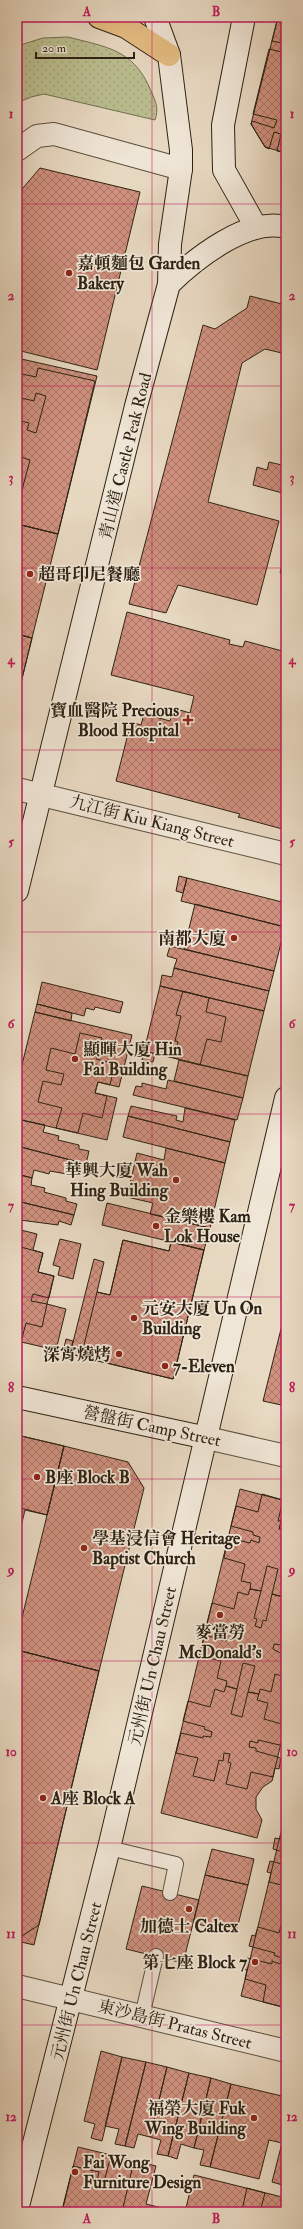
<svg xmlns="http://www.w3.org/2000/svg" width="303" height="2229" viewBox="0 0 303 2229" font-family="'IM FELL Double Pica','Noto Serif TC',serif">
<defs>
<pattern id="garden-dots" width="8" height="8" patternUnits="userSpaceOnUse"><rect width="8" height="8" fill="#bbbe90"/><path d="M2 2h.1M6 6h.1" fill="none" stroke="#a1a37b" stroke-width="1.8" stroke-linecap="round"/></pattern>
<pattern id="building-cross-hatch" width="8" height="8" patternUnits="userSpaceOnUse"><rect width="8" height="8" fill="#d0917f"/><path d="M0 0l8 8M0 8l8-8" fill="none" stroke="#a97667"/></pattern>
</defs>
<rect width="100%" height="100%" fill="#e8d9c2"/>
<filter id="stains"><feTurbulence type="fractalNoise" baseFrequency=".005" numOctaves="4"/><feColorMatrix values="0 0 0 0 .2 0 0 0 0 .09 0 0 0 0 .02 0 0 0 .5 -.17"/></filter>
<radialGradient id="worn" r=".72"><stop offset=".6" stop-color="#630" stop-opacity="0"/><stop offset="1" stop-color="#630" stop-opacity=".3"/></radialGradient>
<!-- garden -->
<path fill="url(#garden-dots)" stroke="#747052" d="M68,37C106,47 134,49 151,91C156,102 159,109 155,120L44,94L31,97L17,103V46L43,38Z"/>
<!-- building -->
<path fill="url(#building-cross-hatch)" stroke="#2d2213" d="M278,17H286V153L265,147L251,124Z
M278,17H286V44L272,41Z
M269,49L286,53V122L283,129H286V153L277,151L281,134L274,132L269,149L265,147L251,124L252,121L274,128L277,120L253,114Z
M40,168L140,192L97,370L17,350V195Z
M250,296L286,305V354L265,349L242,363L208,502L279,521L257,605L178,585L166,613L129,604L203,325L215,329L247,308Z
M17,358L97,376L58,534L17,524Z
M38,368L95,381L58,534L17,524V489L22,490L30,460L21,457L17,466V420L29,423L27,430L36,433L46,396L36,393L34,401L17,397V373L36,377Z
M269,462L286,466V494L253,485L257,467L267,470Z
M17,524L58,534L32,638L17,634Z
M286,550V574L280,573Z
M127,612L230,640L229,644L243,647L245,641L286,652V830L238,817L240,814L116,781L131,722L141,725L144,714L170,721L173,708L190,713L194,696L111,675Z
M17,634L32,638L17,699Z
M17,634L32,638L17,699Z
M179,876L187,878L183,893L176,891Z
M187,878L286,903L285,927L181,901Z
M195,904L285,927L274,971L184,949Z
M170,946L274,971L269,991L174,968L177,959L167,956Z
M174,968L269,991L264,1011L160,986L162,975L172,977Z
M42,982L123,1002L120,1013L95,1007L94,1010L86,1008L84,1016L37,1004Z
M160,986L264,1011L248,1076L144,1051Z
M183,991L209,998L206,1012L226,1017L221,1042L207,1039L200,1065L174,1058L178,1042L175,1041L181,1016L176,1015Z
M37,1004L72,1013L71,1021L35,1012Z
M35,1012L132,1035L119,1087L98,1082L95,1093L117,1098L107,1140L17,1119V1085Z
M80,1033L102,1038L96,1059L115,1064L110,1085L98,1082L95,1093L107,1096L102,1118L83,1113L78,1133L56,1128L62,1108L38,1102L43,1081L61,1085L64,1074L46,1070L51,1048L75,1054Z
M144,1051L155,1054L153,1062L142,1060Z
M179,1060L248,1076L243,1098L174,1081Z
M168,1080L243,1098L237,1120L133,1095L136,1086L142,1087V1083L166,1089Z
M131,1106L177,1116L176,1120L183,1122L185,1108L235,1120L230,1142L128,1116Z
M128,1116L230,1142L225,1163L123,1137Z
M17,1119L45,1125L43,1132L59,1136L58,1140L79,1145V1149L89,1151L86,1164L17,1146Z
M17,1146L86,1164L84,1174L73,1171L72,1175L50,1171L49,1174L34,1170L32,1178L17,1174Z
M166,1148L225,1163L210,1228L150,1214L153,1203L127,1197L137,1153L164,1160Z
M17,1174L32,1178L31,1185L45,1188L44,1192L66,1198V1201L77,1204L74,1215L17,1201Z
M17,1201L74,1215L71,1225L59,1221L58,1225L20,1220L17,1229Z
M107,1203L210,1228L204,1250L102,1225Z
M17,1229L37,1234L33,1250L43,1253L38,1272L54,1276L47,1304L66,1309L56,1350L17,1341Z
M60,1239L81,1244L73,1279L58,1275L60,1267L53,1265Z
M123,1240L169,1251L171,1242L204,1250L173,1379L81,1357L97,1292L110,1295Z
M123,1240L169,1251L171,1242L204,1250L173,1379L70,1354L94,1259L104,1262L97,1292L110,1295Z
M17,1246L43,1253L38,1272L54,1276L49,1298L33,1294L31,1301L47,1304L42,1327L26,1323L21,1342L17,1341Z
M283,1321L286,1322V1406L263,1401Z
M66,1339L73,1341L70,1354L63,1352Z
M17,1435L64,1446L47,1515L17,1507Z
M17,1435L64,1446L47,1515L25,1510L17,1543Z
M64,1446L128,1462L144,1488L99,1671L17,1650V1638Z
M240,1489L286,1501V1722L272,1781L263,1787L256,1797V1809L262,1820L257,1838L161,1813Z
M262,1494L283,1500L278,1521H281L279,1529L285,1530L286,1525V1592H284L283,1597L272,1594L278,1569L267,1566L261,1591L250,1589L251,1583L241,1581L245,1564L224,1558L228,1538L250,1543L251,1540L259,1543L260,1537L253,1535V1532L231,1526L236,1506L258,1512Z
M250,1589L261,1591L254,1618L257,1619L255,1626L261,1628L263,1620L266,1621L272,1594L283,1597L281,1603L286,1604V1643H283L282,1645L274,1644L273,1649L286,1656V1677L275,1674L271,1692L260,1689L259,1694L248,1692L255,1666L243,1663L237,1689L226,1686L227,1681L217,1678L221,1661L199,1655L205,1635L226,1641L227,1638L235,1640L236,1635L228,1632L229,1629L207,1623L212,1603L234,1609L238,1592L248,1595Z
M17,1650L99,1671L39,1925L17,1939Z
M17,1650L99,1671L34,1945L17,1941Z
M226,1686L237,1689L231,1714L242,1717L248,1692L259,1694L257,1700L268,1703L264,1719L285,1725L283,1734L286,1735L284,1746L258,1740V1743L250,1741L249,1747L256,1748V1751L281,1758L279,1769L275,1768L273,1777L251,1772L247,1789L226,1784L231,1763L228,1762L230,1754L224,1753L223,1761L219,1760L214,1781L193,1776L198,1758L176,1753L181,1733L203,1738V1736L211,1737L212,1732L204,1729L205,1727L183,1721L188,1701L210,1707L215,1689L224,1692Z
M286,1826V2008L241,1996L282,1828Z
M282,1830L286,1831V1853L273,1849L275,1838L280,1839Z
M212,1849L254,1859L248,1885L205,1875Z
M270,1861L286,1865V1886L269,1882L271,1873L267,1872Z
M205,1875L248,1885L236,1933L193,1923Z
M142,1886L199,1900L183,1963L126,1949Z
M284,1915L286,1916V1997L283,2007L263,2002L266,1985L245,1979L247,1970L243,1969L247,1958L272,1964V1961L280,1964L282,1958L274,1955L275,1953L249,1946L252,1935L255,1936L258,1927L279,1933Z
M101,2051L122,2057L102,2141L91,2138L95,2124L84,2121Z
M122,2057L146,2062L125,2146L115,2144L119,2129L105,2126Z
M146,2062L167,2067L150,2137L138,2134L134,2148L125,2146Z
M167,2067L189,2073L168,2156L157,2154L161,2140L150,2137Z
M189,2073L211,2078L194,2148L181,2144L177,2159L168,2156Z
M211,2078L231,2084L210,2167L200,2165L204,2150L194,2148Z
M231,2084L286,2097V2186L272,2182L282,2143L269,2140L259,2179L210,2167Z
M78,2147L156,2166L146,2204L170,2210L169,2212H62Z
M111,2155L134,2161L122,2212H97L98,2210L90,2208L89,2212L62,2210L73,2166L99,2172L97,2181L104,2182Z
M194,2175L286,2198V2212H185Z
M247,2188L265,2193L260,2212H233L234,2208L242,2210Z"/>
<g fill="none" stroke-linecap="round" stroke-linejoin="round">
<defs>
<path id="lane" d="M109,1848L176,1864L170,1893
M142,2016L156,1956"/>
<path id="street" d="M17,150L37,136L54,134L181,169
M17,789L286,854
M207,1438L286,1456
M17,1986L286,2051"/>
<path id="secondary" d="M244,17L223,125L224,170L256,227
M169,284C195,259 247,217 286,227
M17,891L136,406L169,284L170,244L181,169V150L169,55L155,17
M17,1397L207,1438
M17,2210L109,1848L286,1098"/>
<path id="primary" d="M99,17L126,27L169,55"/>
</defs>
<!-- lane casing -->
<use href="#lane" stroke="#5c503f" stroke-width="16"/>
<!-- street casing -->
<use href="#street" stroke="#5c503f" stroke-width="24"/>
<!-- secondary casing -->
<use href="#secondary" stroke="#2d2213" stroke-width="24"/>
<!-- primary casing -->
<use href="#primary" stroke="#2d2213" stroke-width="24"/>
<!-- lane -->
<use href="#lane" stroke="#f0e6d7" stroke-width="14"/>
<!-- street -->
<use href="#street" stroke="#f0e6d7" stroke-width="22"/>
<!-- secondary -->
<use href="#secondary" stroke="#f0e6d7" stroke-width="22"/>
<!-- primary -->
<use href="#primary" stroke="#e4bc81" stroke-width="22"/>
</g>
<!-- grid -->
<path fill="none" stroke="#c2185b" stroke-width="1" stroke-opacity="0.55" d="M152,17V2212M17,204H286M17,386H286M17,568H286M17,750H286M17,932H286M17,1114H286M17,1297H286M17,1479H286M17,1661H286M17,1843H286M17,2025H286"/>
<!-- markers -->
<g fill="#8f2418" stroke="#f0e6d7" stroke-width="1.5">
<circle cx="69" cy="273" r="4"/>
<circle cx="30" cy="574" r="4"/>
<path d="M186 714h4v4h4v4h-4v4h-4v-4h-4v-4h4z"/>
<circle cx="234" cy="938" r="4"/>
<circle cx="75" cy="1059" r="4"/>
<circle cx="176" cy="1180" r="4"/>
<circle cx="156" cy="1226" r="4"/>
<circle cx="134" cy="1318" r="4"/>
<circle cx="119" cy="1354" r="4"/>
<circle cx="165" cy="1366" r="4"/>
<circle cx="37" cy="1477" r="4"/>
<circle cx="84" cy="1548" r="4"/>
<circle cx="220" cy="1615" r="4"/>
<circle cx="43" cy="1798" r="4"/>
<circle cx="189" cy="1909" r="4"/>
<circle cx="255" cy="1962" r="4"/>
<circle cx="254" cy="2118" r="4"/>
<circle cx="75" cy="2172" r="4"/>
</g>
<g text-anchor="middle" stroke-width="3.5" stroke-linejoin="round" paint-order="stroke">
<!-- poi labels -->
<g font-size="17" font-weight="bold" fill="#2d2213" stroke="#f0e6d7" text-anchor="start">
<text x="77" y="269">嘉頓麵包 Garden<tspan x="77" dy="20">Bakery</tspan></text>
<text x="38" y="580">超哥印尼餐廳</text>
<text x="179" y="716" text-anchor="end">寶血醫院 Precious<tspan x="179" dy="20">Blood Hospital</tspan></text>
<text x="226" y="944" text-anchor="end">南都大廈</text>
<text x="83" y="1055">顯暉大廈 Hin<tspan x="83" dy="20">Fai Building</tspan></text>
<text x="168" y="1176" text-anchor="end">華興大廈 Wah<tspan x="168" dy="20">Hing Building</tspan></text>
<text x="164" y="1222">金樂樓 Kam<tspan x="164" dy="20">Lok House</tspan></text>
<text x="142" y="1314">元安大廈 Un On<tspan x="142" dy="20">Building</tspan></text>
<text x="111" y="1360" text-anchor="end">深宵燒烤</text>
<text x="173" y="1372">7-Eleven</text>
<text x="45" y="1483">B座 Block B</text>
<text x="92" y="1544">學基浸信會 Heritage<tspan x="92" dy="20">Baptist Church</tspan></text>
<text x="220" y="1638" text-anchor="middle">麥當勞<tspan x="220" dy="20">McDonald's</tspan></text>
<text x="51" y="1804">A座 Block A</text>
<text x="189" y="1932" text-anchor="middle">加德士 Caltex</text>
<text x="247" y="1968" text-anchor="end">第七座 Block 7</text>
<text x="246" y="2114" text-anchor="end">福榮大廈 Fuk<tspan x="246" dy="20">Wing Building</tspan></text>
<text x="83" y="2168">Fai Wong<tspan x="83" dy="20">Furniture Design</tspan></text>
</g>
<!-- street labels -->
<g font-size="17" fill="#2d2213" stroke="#f0e6d7">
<text transform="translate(125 456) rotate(-76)" y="6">青山道 Castle Peak Road</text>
<text transform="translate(152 821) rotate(14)" y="6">九江街 Kiu Kiang Street</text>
<text transform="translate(152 1426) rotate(12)" y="6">營盤街 Camp Street</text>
<text transform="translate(152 1666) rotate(-77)" y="6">元州街 Un Chau Street</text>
<text transform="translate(76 1981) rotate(-76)" y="6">元州街 Un Chau Street</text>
<text transform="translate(175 2024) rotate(14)" y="6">東沙島街 Pratas Street</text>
</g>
</g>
<!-- margin -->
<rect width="303" height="2229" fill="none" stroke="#e8d9c2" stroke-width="44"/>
<!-- scale -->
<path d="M36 52v6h98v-6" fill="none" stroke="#2d2213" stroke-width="2"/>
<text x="42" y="52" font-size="12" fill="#2d2213" stroke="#f0e6d7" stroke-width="3" paint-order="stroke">20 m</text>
<rect x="22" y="22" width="259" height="2185" fill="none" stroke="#c2185b" stroke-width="1.5"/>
<g font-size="13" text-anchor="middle" font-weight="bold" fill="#c2185b">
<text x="87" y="16">A</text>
<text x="216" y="16">B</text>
<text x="11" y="118">1</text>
<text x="292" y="118">1</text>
<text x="11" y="300">2</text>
<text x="292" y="300">2</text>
<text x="11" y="482">3</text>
<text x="292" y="482">3</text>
<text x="11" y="664">4</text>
<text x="292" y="664">4</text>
<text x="11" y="846">5</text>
<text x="292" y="846">5</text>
<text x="11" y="1028">6</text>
<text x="292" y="1028">6</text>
<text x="11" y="1210">7</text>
<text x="292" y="1210">7</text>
<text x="11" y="1392">8</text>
<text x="292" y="1392">8</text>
<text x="11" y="1574">9</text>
<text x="292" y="1574">9</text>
<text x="11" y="1756">10</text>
<text x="292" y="1756">10</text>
<text x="11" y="1938">11</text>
<text x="292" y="1938">11</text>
<text x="11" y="2121">12</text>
<text x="292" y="2121">12</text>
<text x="87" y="2223">A</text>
<text x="216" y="2223">B</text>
</g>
<rect width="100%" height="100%" filter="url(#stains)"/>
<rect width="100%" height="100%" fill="url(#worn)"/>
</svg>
